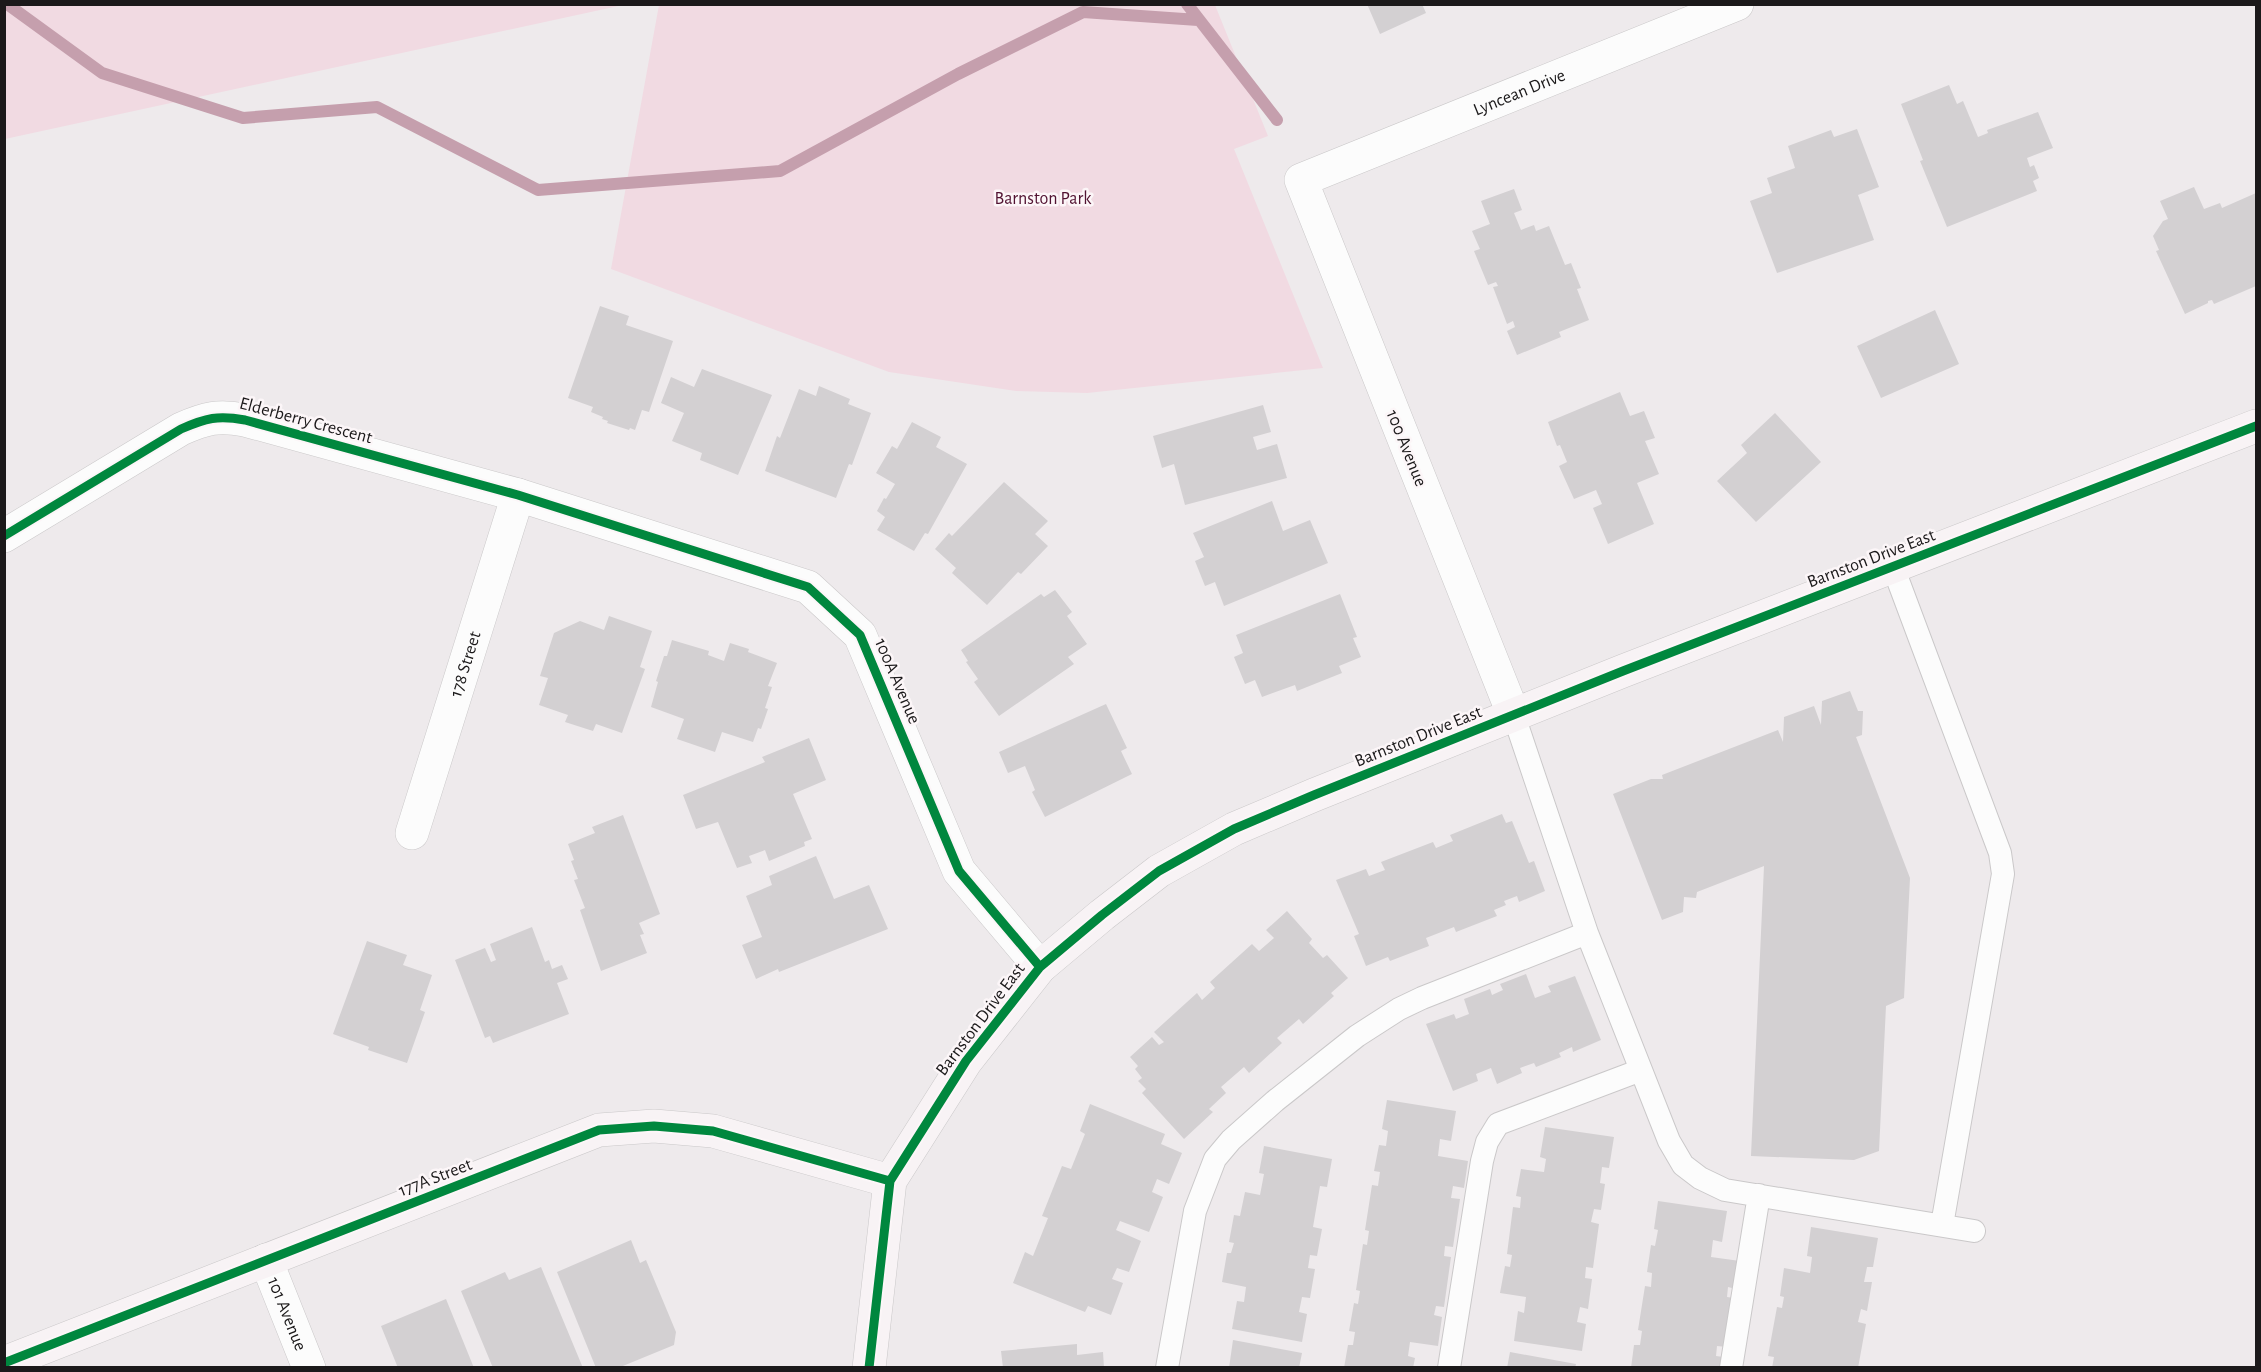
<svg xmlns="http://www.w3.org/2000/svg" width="2261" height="1372" viewBox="0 0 2261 1372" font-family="'Alegreya Sans',sans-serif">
<rect width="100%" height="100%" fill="#eeeaec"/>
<!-- green -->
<path fill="#f1dae2" d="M5,4H623V5L5,139Z
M659,5H1215L1268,136L1234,149L1323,368L1087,393L1016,391L889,372L611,269Z"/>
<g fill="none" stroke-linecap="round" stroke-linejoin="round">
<!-- stream -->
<path stroke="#c59fad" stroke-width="12" d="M7,4L102,73L243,118L377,107L538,190L780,171L958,74L1083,12L1198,20
M1187,4L1277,120"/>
</g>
<!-- building -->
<path fill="#d3d0d2" d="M1367,4H1422L1426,13L1380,34Z
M1949,85L1957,104L1963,101L1978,137L1988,133L1987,130L2038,112L2053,148L2027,158L2030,167L2034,165L2039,178L2033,181L2037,191L1947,227L1920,161L1923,160L1901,104Z
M1857,129L1879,187L1858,195L1874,240L1777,273L1750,201L1772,193L1767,178L1795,168L1788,146L1831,130L1834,137Z
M2194,187L2204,209L2220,203L2222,208L2256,193V286L2214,304L2212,300L2208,301V303L2185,314L2156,251L2159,250L2153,236L2163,221L2168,219L2160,201Z
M1514,189L1522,210L1514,213L1521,230L1534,225L1536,231L1549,226L1565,265L1571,263L1581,288L1577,289L1589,320L1559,332L1561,337L1517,355L1507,331L1515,327L1513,321L1507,324L1493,287L1498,286L1496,282L1488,285L1474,251L1480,249L1472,231L1490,224L1481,201Z
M600,306L629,316L626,325L673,341L649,412L642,410L635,430L630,428L629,430L607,423L608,421L602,419L603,417L591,412L593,407L568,398Z
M1935,310L1959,364L1881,398L1857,346Z
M702,369L772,395L738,475L700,460L702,453L672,441L684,413L661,403L671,377L694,387Z
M819,386L850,399L848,404L871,413L852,465L849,464L836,498L765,471L777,436L780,438L799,389L816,396Z
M1620,392L1630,416L1644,411L1655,438L1645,441L1659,474L1637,483L1654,524L1608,544L1593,508L1602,504L1596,490L1574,499L1559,466L1567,462L1560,445L1557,446L1548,422Z
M1263,405L1271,432L1253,437L1257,450L1277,444L1287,478L1185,505L1174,464L1162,468L1153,436Z
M1775,413L1821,462L1756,522L1717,481L1747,453L1741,445Z
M912,422L941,437L936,447L967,464L928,534L925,533L914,551L877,530L885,517L877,511L884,498L886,499L895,484L876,473L892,446L897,449Z
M1004,482L1048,521L1035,534L1048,546L1021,574L1018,572L987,605L952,573L956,568L935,549L949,533L952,536Z
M1272,501L1283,531L1310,520L1328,563L1224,606L1215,582L1205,586L1195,561L1204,557L1193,533Z
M1055,590L1072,612L1067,616L1087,644L1068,657L1074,664L999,716L974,682L978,679L966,662L968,661L961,650L1041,594L1044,597Z
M1340,594L1357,637L1353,638L1361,657L1339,666L1342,673L1297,691L1295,685L1262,697L1255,680L1245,684L1234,657L1243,653L1236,635Z
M609,616L652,631L640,667L645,669L622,733L596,724L593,731L565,722L568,715L539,705L548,678L540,676L554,633L580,621L604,630Z
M672,640L709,651L708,655L724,661L730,643L749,649L748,652L777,663L768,686L772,687L765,708L768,709L761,729L758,728L753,742L722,732L715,752L677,739L684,719L651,707L658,682L656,681L664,656H667Z
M1850,691L1858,711H1863L1862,735L1856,737L1910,878L1904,998L1886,1006L1879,1151L1854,1160L1751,1156L1764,866L1697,892L1696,898L1684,897L1683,912L1662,920L1613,794L1651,779H1663L1662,775L1778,730L1783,742L1784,717L1814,706L1821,725L1822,701Z
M1106,704L1127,748L1121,751L1132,774L1045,817L1032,792L1035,790L1025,766L1008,773L999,752Z
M809,738L826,780L793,794L812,839L804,842L805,846L769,861L765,850L749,856L752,863L737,868L718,822L696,829L683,795L765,762L762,757Z
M1502,814L1506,823L1512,821L1529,863L1534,861L1545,891L1519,902L1517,896L1504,901L1506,905L1494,910L1497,916L1456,932L1454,927L1426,938L1429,946L1390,961L1388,957L1366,966L1354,936L1359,934L1336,880L1366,869L1369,876L1385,870L1381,862L1433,842L1436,848L1453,841L1450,835Z
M623,815L660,914L639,923L644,934L640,935L647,953L601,971L580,910L585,908L574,880L578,879L571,861L574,860L568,844L595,833L592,827Z
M816,856L834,899L869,885L888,929L779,972L778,969L756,979L742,945L762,937L746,896L772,885L769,876Z
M1287,911L1312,939L1309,943L1323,958L1327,955L1348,978L1331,993L1334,996L1303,1024L1299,1019L1277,1038L1282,1043L1249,1073L1244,1067L1221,1087L1226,1093L1209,1109L1213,1112L1184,1139L1142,1093L1146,1089L1138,1081L1142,1078L1135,1069L1138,1066L1130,1057L1152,1037L1159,1045L1164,1042L1154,1032L1197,993L1202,1000L1215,988L1210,982L1252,944L1259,951L1274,938L1266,930Z
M532,927L545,962L549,960L552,969L562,965L568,979L557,983L569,1014L493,1043L490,1036L485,1038L455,960L485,948L491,962L496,960L490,944Z
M367,941L407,955L403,965L432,975L420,1010L425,1012L407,1063L368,1050L369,1047L333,1034Z
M1526,974L1535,998L1551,992L1548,986L1575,976L1601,1040L1573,1052L1572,1047L1559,1053L1561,1057L1536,1067L1534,1063L1520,1068L1522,1073L1497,1084L1491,1068L1476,1074L1478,1081L1453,1091L1426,1024L1454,1014L1456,1019L1469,1014L1464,999L1490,989L1492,995L1503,990L1500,984Z
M1387,1100L1456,1111L1451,1141L1440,1139L1438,1156L1468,1161L1464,1188L1453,1186L1451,1198L1460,1199L1453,1247L1445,1246L1444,1256L1451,1257L1444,1307L1436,1306L1434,1315L1442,1317L1438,1346L1410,1342L1408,1356L1415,1358L1413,1368H1344L1348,1345H1353L1355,1332L1349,1331L1354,1303L1358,1304L1360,1291L1356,1290L1363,1244L1367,1245L1369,1231L1365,1230L1372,1185L1378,1186L1380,1172L1374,1171L1379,1145L1386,1146L1388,1131L1382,1129Z
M1090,1104L1165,1134L1161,1144L1182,1153L1169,1184L1157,1179L1152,1192L1163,1197L1149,1232L1120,1221L1116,1230L1141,1241L1129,1272L1117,1268L1112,1279L1123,1283L1111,1315L1088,1306L1085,1312L1013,1283L1025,1252L1033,1256L1048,1218L1042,1216L1062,1166L1071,1169L1085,1134L1080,1131Z
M1545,1127L1614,1137L1609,1168L1602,1167L1600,1183L1605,1184L1601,1210L1594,1209L1591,1222L1599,1224L1593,1268L1586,1267L1585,1278L1592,1279L1588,1309L1580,1307L1577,1322L1586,1324L1582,1351L1514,1341L1518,1311L1524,1313L1526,1297L1500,1293L1505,1266L1510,1267L1512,1255L1507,1254L1513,1207L1520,1208L1521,1197L1516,1196L1521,1169L1544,1172L1546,1159L1540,1157Z
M1264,1146L1332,1159L1327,1187L1320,1186L1313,1227L1322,1229L1317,1256L1310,1255L1308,1268L1315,1269L1310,1298L1302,1297L1299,1312L1307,1314L1302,1342L1232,1329L1237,1301L1244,1302L1246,1287L1222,1282L1227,1253H1231L1234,1243L1229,1242L1234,1215L1240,1216L1245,1192L1260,1195L1264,1174L1259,1173Z
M1658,1201L1727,1211L1722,1242L1713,1240L1711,1257L1740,1261L1736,1289L1728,1287L1727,1297L1734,1298L1727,1347L1717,1346L1716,1356L1724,1357L1722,1368H1631L1634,1345H1640L1642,1331L1638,1330L1645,1286L1651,1287L1652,1273L1647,1272L1651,1245L1655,1246L1658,1230L1654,1229Z
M1811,1227L1878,1238L1873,1267H1867L1864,1282H1872L1867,1311L1861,1309L1858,1322L1866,1324L1858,1368H1772L1774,1357L1768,1356L1777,1307L1782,1308L1784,1297L1780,1296L1784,1268L1810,1273L1812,1257L1807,1256Z
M631,1240L640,1263L646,1260L676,1332L674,1345L618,1368H596L557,1272Z
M541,1267L583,1368H493L461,1291L505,1272L509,1280Z
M446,1299L474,1368H398L381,1326Z
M1233,1340L1302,1353L1299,1368H1229Z
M1077,1344V1355L1103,1352L1104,1368H1003L1001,1351Z
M1510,1352L1576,1364L1575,1368H1507Z"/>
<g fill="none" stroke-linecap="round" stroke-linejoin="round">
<defs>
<path id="lane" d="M1893,567L2000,853L2003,874L1942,1225
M1514,716L1587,933L1669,1141L1683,1165L1700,1178L1725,1190L1974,1231
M1167,1368L1195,1211L1215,1159L1231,1140L1275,1101L1357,1036L1399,1009L1422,998L1587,933
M1449,1368L1482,1161L1487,1142L1498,1124L1641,1070
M1731,1368L1759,1195"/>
<g id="street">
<path d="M4,536L181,429C206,418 218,415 245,420L518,495L808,587L860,635L959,871L1040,967"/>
<path id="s1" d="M1514,716L1301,180L1737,4"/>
<path id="s2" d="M412,833L518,495"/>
<path id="s3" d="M266,1260L309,1368"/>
</g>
<path id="secondary" d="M4,1363L599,1130L654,1126L713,1131L890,1181
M869,1368L890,1181L966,1061L1040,967L1102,915L1159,871L1234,829L1314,795L1623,671L2256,426"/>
</defs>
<!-- lane casing -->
<use href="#lane" stroke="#cac8c9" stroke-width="24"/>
<!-- street casing -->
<use href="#street" stroke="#cac8c9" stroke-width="34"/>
<!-- secondary casing -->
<use href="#secondary" stroke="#cac8c9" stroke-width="34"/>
<!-- lane -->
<use href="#lane" stroke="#fcfcfc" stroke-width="22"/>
<!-- street -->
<use href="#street" stroke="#fcfcfc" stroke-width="33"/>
<!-- secondary -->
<use href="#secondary" stroke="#f8f3f5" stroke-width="33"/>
<defs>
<path id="cycleway" d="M4,536L181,429C206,418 218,415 245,420L518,495L808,587L860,635L959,871L1040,967
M4,1363L599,1130L654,1126L713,1131L890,1181
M869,1368L890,1181L966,1061L1040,967L1102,915L1159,871L1234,829L1314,795L1623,671L2256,426"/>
</defs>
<!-- cycleway casing -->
<use href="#cycleway" stroke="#fcf6f8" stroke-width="13"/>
<!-- cycleway -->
<use href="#cycleway" stroke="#00873e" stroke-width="9"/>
</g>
<g text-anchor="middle" stroke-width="5" stroke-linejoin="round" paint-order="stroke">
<!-- street labels -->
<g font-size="18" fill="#1b191a" stroke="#fcf6f8">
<text dy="6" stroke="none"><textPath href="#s1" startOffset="812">Lyncean Drive</textPath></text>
<text transform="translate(306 420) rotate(15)" y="6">Elderberry Crescent</text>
<text transform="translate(1407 448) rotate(68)" y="6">100 Avenue</text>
<text transform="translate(1871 558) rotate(-21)" y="6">Barnston Drive East</text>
<text dy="6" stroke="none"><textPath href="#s2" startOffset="177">178 Street</textPath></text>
<text transform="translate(898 681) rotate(67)" y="6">100A Avenue</text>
<text transform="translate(1418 736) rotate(-22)" y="6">Barnston Drive East</text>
<text transform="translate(980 1019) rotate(-53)" y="6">Barnston Drive East</text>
<text transform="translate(435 1177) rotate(-21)" y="6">177A Street</text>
<text dy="6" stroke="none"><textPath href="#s3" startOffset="58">101 Avenue</textPath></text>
</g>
<!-- park labels -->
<g font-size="18" fill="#511231" stroke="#fcf6f8">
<text x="1043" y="204">Barnston Park</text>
</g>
</g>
<!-- border -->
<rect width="2261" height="1372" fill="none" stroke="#1b191a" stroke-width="12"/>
</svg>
